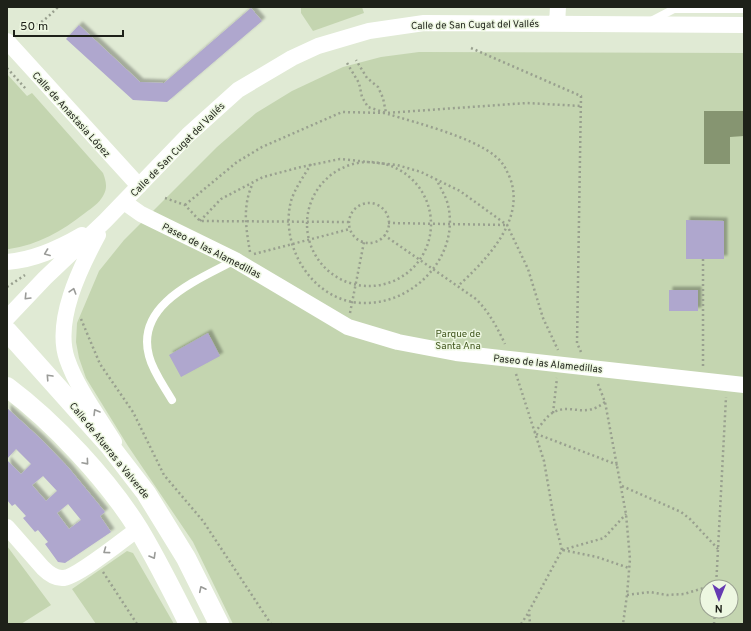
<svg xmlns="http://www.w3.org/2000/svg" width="751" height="631" viewBox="0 0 751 631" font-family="Overpass,sans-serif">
<defs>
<filter id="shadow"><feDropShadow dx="3.5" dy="-3.5" stdDeviation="1" flood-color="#0004"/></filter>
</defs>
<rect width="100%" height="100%" fill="#e0ead4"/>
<!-- green -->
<path fill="#c4d5b0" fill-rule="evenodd" d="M301,7H362L364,13L313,31L301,13Z
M419,52L744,53V624H233L193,542L128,446L86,378L79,358L76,342L77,323L99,271L124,240L217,147L256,113L292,91L343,67L381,57ZM707,587H731V611H707Z
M7,74L27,96L32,93L103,173C106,181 108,188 103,196C99,203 92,208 85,213C62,231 38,245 9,249H7Z
M7,546L51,605L21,624H7Z
M127,551L133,553L174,624H96L72,589Z"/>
<!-- water -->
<path fill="#869571" d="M704,111H744V136L730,137V164H704Z"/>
<!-- building -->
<path fill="#afa7ce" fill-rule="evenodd" filter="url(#shadow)" d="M251,8L262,21L167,102L133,100L66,39L79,25L140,82L164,83Z
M686,220L724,221V259H686Z
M669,290H698V311H669Z
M208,333L220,356L181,377L169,355Z
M7,408L41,439L68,467L105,512L100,516L111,532L65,563L58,562L45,544L48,542L38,530L35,532L23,518L26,516L15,504L12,506L7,500V460L21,474L31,464L16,449L7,459ZM43,476L57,491L46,501L32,485ZM68,504L81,520L69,529L57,513Z"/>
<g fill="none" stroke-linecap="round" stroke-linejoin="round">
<!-- path -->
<path stroke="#99a08f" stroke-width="2.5" stroke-dasharray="2 3" stroke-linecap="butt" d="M23,30C39,26 47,18 58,7
M471,48L581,96L577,343L581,352
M347,63L359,83L362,97L368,107L386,113L383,98L378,87L367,78L356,60
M7,68L26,89
M388,114C417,123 472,137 495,156C503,162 506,169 510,178C526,220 486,260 458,286
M307 224a62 62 0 1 1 124 0a62 62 0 1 1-124 0Z
M311,164C304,176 295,188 291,201C279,247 314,303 364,303C414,304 460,256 448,205C446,196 440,188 437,180
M165,198L185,205L200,221L349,222
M349 223a20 20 0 1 1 40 0a20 20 0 1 1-40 0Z
M185,205L237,162L262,147L342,112L386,113L527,103L581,106
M200,221L221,199L263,177L301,167L340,159L397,165L421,172L460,191L507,225L528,269L543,318L558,350
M388,223L506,225
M384,235L476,299C489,312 497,327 505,344
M250,252C246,228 242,206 253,183
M254,254L350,229
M7,287L25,275
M350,313L364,242
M81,319L100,364L133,412L164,475L203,521L271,624
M703,366V259
M516,374L544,461L554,519L562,550L529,611L530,624
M598,384L605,402L626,514L630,559L627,595L623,624
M605,402C584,419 572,403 554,412C546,416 540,427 534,433L618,465
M553,413L557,378
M622,486L681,512L690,519L718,549
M562,550L604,538L626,514
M563,550L597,557L629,568
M103,572L137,624
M707,587L716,581
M716,587L726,397
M627,595L650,592L667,595L684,594L707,587
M521,624L529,612
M714,624L715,611"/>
<!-- service -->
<path stroke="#fff" stroke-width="8" d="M651,21L674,9H744
M172,400C164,386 153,372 149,356C135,304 198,280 235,260"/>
<!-- minor -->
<path stroke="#fff" stroke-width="16" d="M557,23L558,7
M7,41L139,186
M124,202L141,214L235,260L348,327L398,342L456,353L744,385
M98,235C80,268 54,321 67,359C77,388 98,416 114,442
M7,262C34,260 58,249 82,235
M7,318L45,278L105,221L188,135L238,90L292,58L318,46L369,31L424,23L744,25
M7,527L43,568C48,573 54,578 62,578C75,579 124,539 138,529"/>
<!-- tertiary -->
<path stroke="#fff" stroke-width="20" d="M7,331L109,445L146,493L186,558L219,624
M7,387C54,422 108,480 139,530C157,560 173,592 189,624"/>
</g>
<!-- one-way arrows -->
<defs><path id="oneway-chevron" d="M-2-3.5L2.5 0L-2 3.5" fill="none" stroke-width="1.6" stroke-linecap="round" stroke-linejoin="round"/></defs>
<g stroke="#9a9b98">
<use href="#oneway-chevron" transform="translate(47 253) rotate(159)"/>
<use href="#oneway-chevron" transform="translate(73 291) rotate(-73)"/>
<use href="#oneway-chevron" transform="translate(27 297) rotate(134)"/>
<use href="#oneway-chevron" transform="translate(49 377) rotate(-133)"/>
<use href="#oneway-chevron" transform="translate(96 412) rotate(-121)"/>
<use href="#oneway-chevron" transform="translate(86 462) rotate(49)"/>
<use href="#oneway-chevron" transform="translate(106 551) rotate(144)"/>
<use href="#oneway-chevron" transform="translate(153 556) rotate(60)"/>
<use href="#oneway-chevron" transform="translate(202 589) rotate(-116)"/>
</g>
<g text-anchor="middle" stroke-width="3" stroke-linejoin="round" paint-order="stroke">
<!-- street labels -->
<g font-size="10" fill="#1e2119" stroke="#edf7e1">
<text transform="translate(475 24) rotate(-1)" y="4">Calle de San Cugat del Vallés</text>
<text transform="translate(72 114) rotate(48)" y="4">Calle de Anastasia López</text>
<text transform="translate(177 149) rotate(-45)" y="4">Calle de San Cugat del Vallés</text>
<text transform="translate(212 250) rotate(27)" y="4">Paseo de las Alamedillas</text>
<text transform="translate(548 363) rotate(6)" y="4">Paseo de las Alamedillas</text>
<text transform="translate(110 450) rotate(51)" y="4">Calle de Afueras a Valverde</text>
</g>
<!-- park labels -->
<g font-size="10" fill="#42571f" stroke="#edf7e1">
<text x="458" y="337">Parque de<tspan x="458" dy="12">Santa Ana</tspan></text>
</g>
</g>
<!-- border -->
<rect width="751" height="631" fill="none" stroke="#1e2119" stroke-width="16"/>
<!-- north arrow -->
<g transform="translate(719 599) rotate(181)"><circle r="19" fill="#edf7e1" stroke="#9aa191"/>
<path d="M0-3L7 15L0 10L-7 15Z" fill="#653ab2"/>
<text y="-6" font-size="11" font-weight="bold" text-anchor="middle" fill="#1e2119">N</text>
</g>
<!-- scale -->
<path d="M14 30v6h109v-6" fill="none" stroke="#1e2119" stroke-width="2"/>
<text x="20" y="30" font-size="12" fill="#1e2119" stroke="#edf7e1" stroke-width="3" paint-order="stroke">50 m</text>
</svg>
